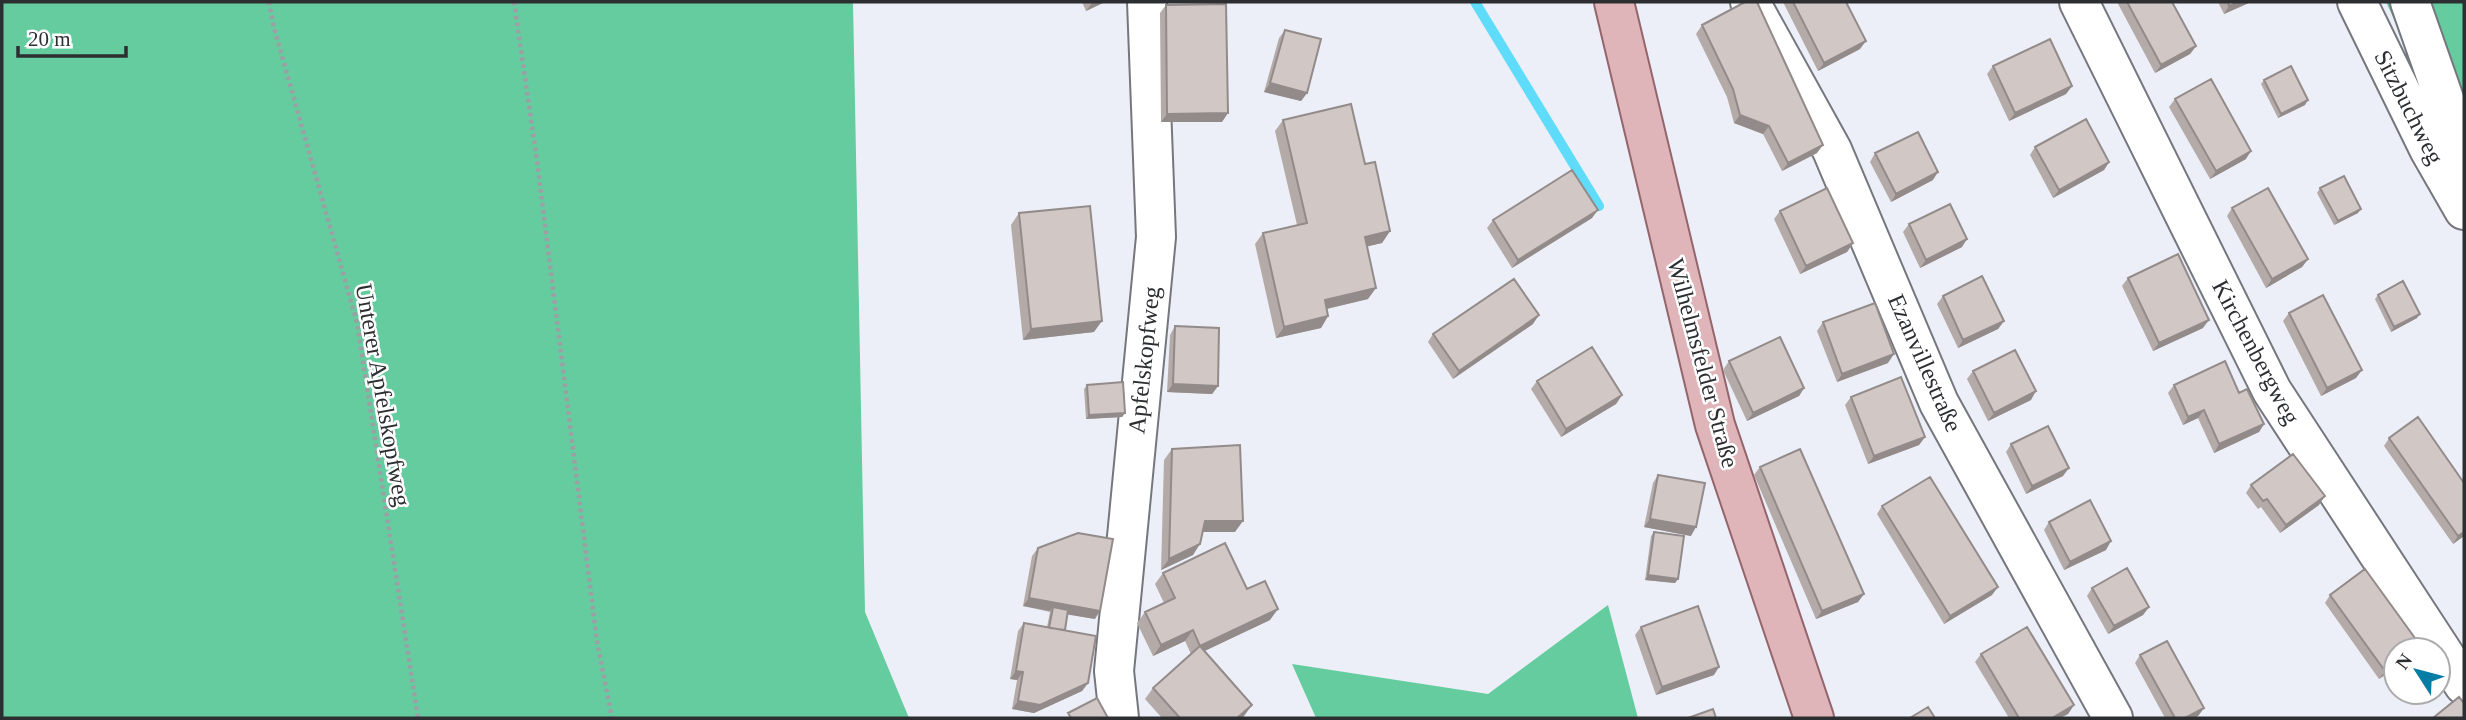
<svg xmlns="http://www.w3.org/2000/svg" width="2466" height="720" viewBox="0 0 2466 720" font-family="Georgia,serif">
<rect width="100%" height="100%" fill="#eceff7"/>
<!-- forest -->
<path fill="#65cc9f" d="M2,2H853L865,612L909,718H2Z
M2386,2H2464V130L2398,28Z
M1608,605L1638,718H1316L1292,664L1488,694Z"/>
<g fill="none" stroke-linecap="round" stroke-linejoin="round">
<!-- stream -->
<path stroke="#5fdcfa" stroke-width="10" d="M1475,2L1599,206"/>
<defs>
<path id="minor" d="M1750,2L1832,150L1939,403L2113,718
M2079,2L2272,391L2464,685
M2357,2L2429,149L2464,210
M2410,2L2464,156
M1119,718L1114,671L1156,237L1147,2"/>
<path id="major" d="M1614,2L1715,425L1814,718"/>
</defs>
<!-- minor casing -->
<use href="#minor" stroke="#75777e" stroke-width="42"/>
<!-- major casing -->
<use href="#major" stroke="#94656c" stroke-width="42"/>
<!-- path -->
<path stroke="#9d9fa5" stroke-width="4.5" stroke-dasharray="3.5 3.5" stroke-linecap="butt" d="M269,2L273,24L357,323L418,718
M514,2L537,161L597,642L612,718"/>
<!-- minor -->
<use href="#minor" stroke="#fff" stroke-width="38"/>
<!-- major -->
<use href="#major" stroke="#e0b5b9" stroke-width="38"/>
</g>
<!-- wall -->
<path fill="#b4aba9" d="M1082,2H1105L1086,11Z
M1783,2H1846L1860,49L1818,71Z
M2117,2H2172L2196,46L2190,54L2155,73Z
M2218,2H2251L2224,14Z
M1166,5L1222,122H1161L1160,13Z
M1702,25L1817,153L1782,171L1763,134L1734,123L1727,97L1696,34Z
M1285,30L1307,93L1301,101L1264,92L1279,38Z
M1993,66L2072,86L2066,94L2009,121L1987,74Z
M2264,80L2305,105L2278,118L2261,84Z
M2175,99L2246,159L2210,179L2169,107Z
M1283,120L1365,164L1390,231L1382,243L1367,246L1368,299L1327,309L1328,316L1321,328L1276,338L1255,244L1263,233L1297,225L1275,131Z
M2035,147L2109,162L2104,170L2053,198L2030,155Z
M1875,153L1933,180L1891,202L1870,162Z
M2320,188L2358,213L2334,225L2317,193Z
M2232,208L2308,259L2302,267L2266,288L2227,216Z
M1780,211L1853,243L1847,252L1800,274L1774,219Z
M1019,213L1094,332L1023,340L1011,225Z
M1592,218L1512,268L1487,228L1493,220Z
M1909,224L1962,247L1920,268L1903,232Z
M2128,278L2203,328L2153,351L2122,286Z
M2378,295L2417,318L2391,332L2375,299Z
M1943,296L2004,321L1998,329L1958,348L1937,304Z
M2289,313L2356,378L2321,396L2283,321Z
M1823,322L1888,363L1837,382L1817,331Z
M1533,324L1453,379L1428,342L1433,334Z
M1175,326L1218,386L1212,394L1167,392L1170,335Z
M1729,361L1804,388L1799,396L1747,421L1723,370Z
M1973,371L2031,400L1988,421L1967,379Z
M1537,381L1622,395L1616,404L1561,437L1531,389Z
M1087,385L1125,413L1122,417L1086,419L1084,389Z
M2174,385L2239,393L2264,424L2259,432L2214,453L2198,418L2183,425L2168,393Z
M1851,397L1925,437L1919,445L1868,464L1845,405Z
M2389,438L2464,483V536L2453,544L2384,446Z
M2011,444L2063,476L2026,494L2006,452Z
M1172,449L1235,532H1203L1193,555L1161,570L1164,460Z
M1760,467L1864,594L1858,602L1816,619L1754,475Z
M1658,475L1691,536L1644,527L1653,483Z
M2251,485L2319,505L2280,533L2261,507L2258,509L2246,493Z
M1882,506L1992,595L1944,624L1877,514Z
M2049,522L2106,550L2064,570L2044,530Z
M1654,532L1678,579L1675,583L1645,580L1651,536Z
M1038,548L1095,619L1068,614L1065,630L1088,683L1082,691L1034,713L1012,709L1017,680L1010,679L1018,631L1024,623L1047,627L1050,612L1023,606L1032,556Z
M1163,573L1247,589L1270,620L1204,651L1244,716L1242,718H1162L1145,699L1153,688L1191,654L1185,641L1153,656L1137,623L1145,612L1164,603L1155,584Z
M2092,588L2149,607L2143,615L2108,634L2087,596Z
M2330,595L2396,667L2379,679L2325,603Z
M1641,627L1714,675L1656,695L1635,635Z
M1981,654L2074,705L2068,714L2060,718H2009L1975,662Z
M2140,655L2204,708L2198,716L2194,718H2165L2135,663Z"/>
<!-- shaded-wall -->
<path fill="#928b8a" d="M1094,2H1105L1086,11L1092,3Z
M2239,2H2251L2224,14L2229,6Z
M1866,41L1860,49L1818,71L1824,63Z
M2196,46L2190,54L2155,73L2161,65Z
M1270,83L1307,93L1301,101L1264,92Z
M2072,86L2066,94L2009,121L2015,113Z
M2308,100L2305,105L2278,118L2281,114Z
M1228,113L1222,122H1161L1167,114Z
M1740,115L1769,126L1763,134L1734,123Z
M1823,145L1817,153L1782,171L1788,163Z
M2251,151L2246,159L2210,179L2216,171Z
M2109,162L2104,170L2053,198L2059,190Z
M1938,172L1933,180L1891,202L1896,194Z
M2361,209L2358,213L2334,225L2338,221Z
M1598,210L1592,218L1512,268L1518,260Z
M1390,231L1382,243L1357,249L1365,237Z
M1967,239L1962,247L1920,268L1926,260Z
M1853,243L1847,252L1800,274L1806,266Z
M2308,259L2302,267L2266,288L2272,279Z
M1376,288L1368,299L1317,311L1325,300Z
M2420,314L2417,318L2391,332L2394,327Z
M1539,315L1533,324L1453,379L1459,371Z
M1328,316L1321,328L1276,338L1284,327Z
M2209,320L2203,328L2153,351L2159,343Z
M1102,321L1094,332L1023,340L1031,329Z
M2004,321L1998,329L1958,348L1963,340Z
M1894,354L1888,363L1837,382L1842,374Z
M2362,370L2356,378L2321,396L2327,388Z
M1173,384L1218,386L1212,394L1167,392Z
M1804,388L1799,396L1747,421L1753,413Z
M2036,391L2031,400L1988,421L1994,413Z
M1622,395L1616,404L1561,437L1566,429Z
M2204,410L2198,418L2183,425L2188,417Z
M1125,413L1122,417L1086,419L1089,415Z
M2264,424L2259,432L2214,453L2219,444Z
M1925,437L1919,445L1868,464L1874,456Z
M2069,468L2063,476L2026,494L2032,486Z
M2325,496L2319,505L2280,533L2286,525Z
M1650,519L1696,527L1691,536L1644,527Z
M1205,521H1243L1235,532H1197Z
M2464,532V536L2453,544L2458,536Z
M2111,541L2106,550L2064,570L2070,562Z
M1200,544L1193,555L1161,570L1169,559Z
M1648,575L1678,579L1675,583L1645,580Z
M1998,587L1992,595L1944,624L1950,616Z
M1864,594L1858,602L1816,619L1822,611Z
M1029,598L1100,611L1095,619L1052,612L1053,607L1050,611L1023,606Z
M2149,607L2143,615L2108,634L2114,626Z
M1278,609L1270,620L1192,657L1200,646Z
M1193,630L1185,641L1153,656L1161,645Z
M2396,663V667L2379,679L2385,671Z
M1719,667L1714,675L1656,695L1662,687Z
M1016,671L1023,672L1017,680L1010,679Z
M1088,683L1082,691L1034,713L1012,709L1018,701Z
M1252,705L1244,716L1242,718H1237Z
M2074,705L2068,714L2060,718H2052Z
M2204,708L2198,716L2194,718H2185Z"/>
<!-- building -->
<path fill="#d1c7c5" stroke="#928b8a" stroke-width="2" d="M1745,2H1757L1823,145L1788,163L1769,126L1740,115L1733,89L1702,25Z
M1793,2H1846L1866,41L1824,63Z
M2127,2H2172L2196,46L2161,65Z
M2228,2H2239L2229,6Z
M1226,4L1228,113L1167,114L1166,5Z
M1285,30L1321,39L1307,93L1270,83Z
M2050,39L2072,86L2015,113L1993,66Z
M2291,66L2308,100L2281,114L2264,80Z
M2211,79L2251,151L2216,171L2175,99Z
M1351,104L1365,164L1375,162L1390,231L1365,237L1376,288L1325,300L1328,316L1284,327L1263,233L1307,223L1283,120Z
M2086,119L2109,162L2059,190L2035,147Z
M1918,132L1938,172L1896,194L1875,153Z
M1572,170L1598,210L1518,260L1493,220Z
M2344,176L2361,209L2338,221L2320,188Z
M1827,188L1853,243L1806,266L1780,211Z
M2268,188L2308,259L2272,279L2232,208Z
M1950,204L1967,239L1926,260L1909,224Z
M1090,206L1102,321L1031,329L1019,213Z
M2178,254L2209,320L2159,343L2128,278Z
M1982,276L2004,321L1963,340L1943,296Z
M1514,279L1539,315L1459,371L1433,334Z
M2403,281L2420,314L2394,327L2378,295Z
M2323,295L2362,370L2327,388L2289,313Z
M1875,303L1894,354L1842,374L1823,322Z
M1175,326L1219,328L1218,386L1173,384Z
M1780,337L1804,388L1753,413L1729,361Z
M1592,347L1622,395L1566,429L1537,381Z
M2015,350L2036,391L1994,413L1973,371Z
M2225,361L2239,393L2247,389L2264,424L2219,444L2204,410L2188,417L2174,385Z
M1901,377L1925,437L1874,456L1851,397Z
M1123,382L1125,413L1089,415L1087,385Z
M2418,417L2464,483V532L2458,536L2389,438Z
M2048,426L2069,468L2032,486L2011,444Z
M1240,445L1243,521H1205L1200,544L1169,559L1172,449Z
M1800,449L1864,594L1822,611L1760,467Z
M2293,454L2325,496L2286,525L2267,499L2263,501L2251,485Z
M1658,475L1705,483L1696,527L1650,519Z
M1930,477L1998,587L1950,616L1882,506Z
M2090,500L2111,541L2070,562L2049,522Z
M1654,532L1684,536L1678,579L1648,575Z
M1078,533L1113,539L1100,611L1029,598L1038,548Z
M1225,543L1247,589L1265,581L1278,609L1200,646L1193,630L1161,645L1145,612L1175,598L1163,573Z
M2127,568L2149,607L2114,626L2092,588Z
M2365,569L2420,645L2413,650H2396V663L2385,671L2330,595Z
M1698,606L1719,667L1662,687L1641,627Z
M1053,607L1068,610L1065,630L1049,628Z
M1024,623L1096,636L1088,683L1040,705L1018,701L1023,672L1016,671Z
M2027,627L2074,705L2052,718H2019L1981,654Z
M2167,641L2204,708L2185,718H2175L2140,655Z
M1200,646L1252,705L1237,718H1180L1153,688Z
M2459,697L2464,703V718H2433Z
M1097,698L1108,718H1071L1068,713Z
M1928,707L1935,718H1910Z
M1713,709L1716,718H1688Z"/>
<g text-anchor="middle" stroke-width="5" stroke-linejoin="round" paint-order="stroke">
<!-- street labels -->
<g font-size="24" fill="#2d2e31" stroke="#fff">
<text transform="translate(2409 107) rotate(63)" y="8">Sitzbuchweg</text>
<text transform="translate(2256 352) rotate(62)" y="8">Kirchenbergweg</text>
<text transform="translate(1144 360) rotate(-84)" y="8">Apfelskopfweg</text>
<text transform="translate(1703 363) rotate(75)" y="8">Wilhelmsfelder Straße</text>
<text transform="translate(1925 363) rotate(66)" y="8">Ezanvillestraße</text>
<text transform="translate(383 395) rotate(80)" y="8">Unterer Apfelskopfweg</text>
</g>
</g>
<!-- border -->
<rect width="2466" height="720" fill="none" stroke="#2d2e31" stroke-width="7"/>
<!-- north arrow -->
<g transform="translate(2417 671) rotate(306)"><circle r="33" fill="#ffffff" stroke="#ababad" stroke-width="2"/>
<path d="M0-5L12 26L0 18L-12 26Z" fill="#067da5"/>
<text y="-10" font-size="19" font-weight="bold" text-anchor="middle" fill="#2d2e31">N</text>
</g>
<!-- scale -->
<path d="M18 46v10h108v-10" fill="none" stroke="#2d2e31" stroke-width="3.5"/>
<text x="28" y="46" font-size="21" fill="#2d2e31" stroke="#ffffff" stroke-width="5" paint-order="stroke">20 m</text>
</svg>
